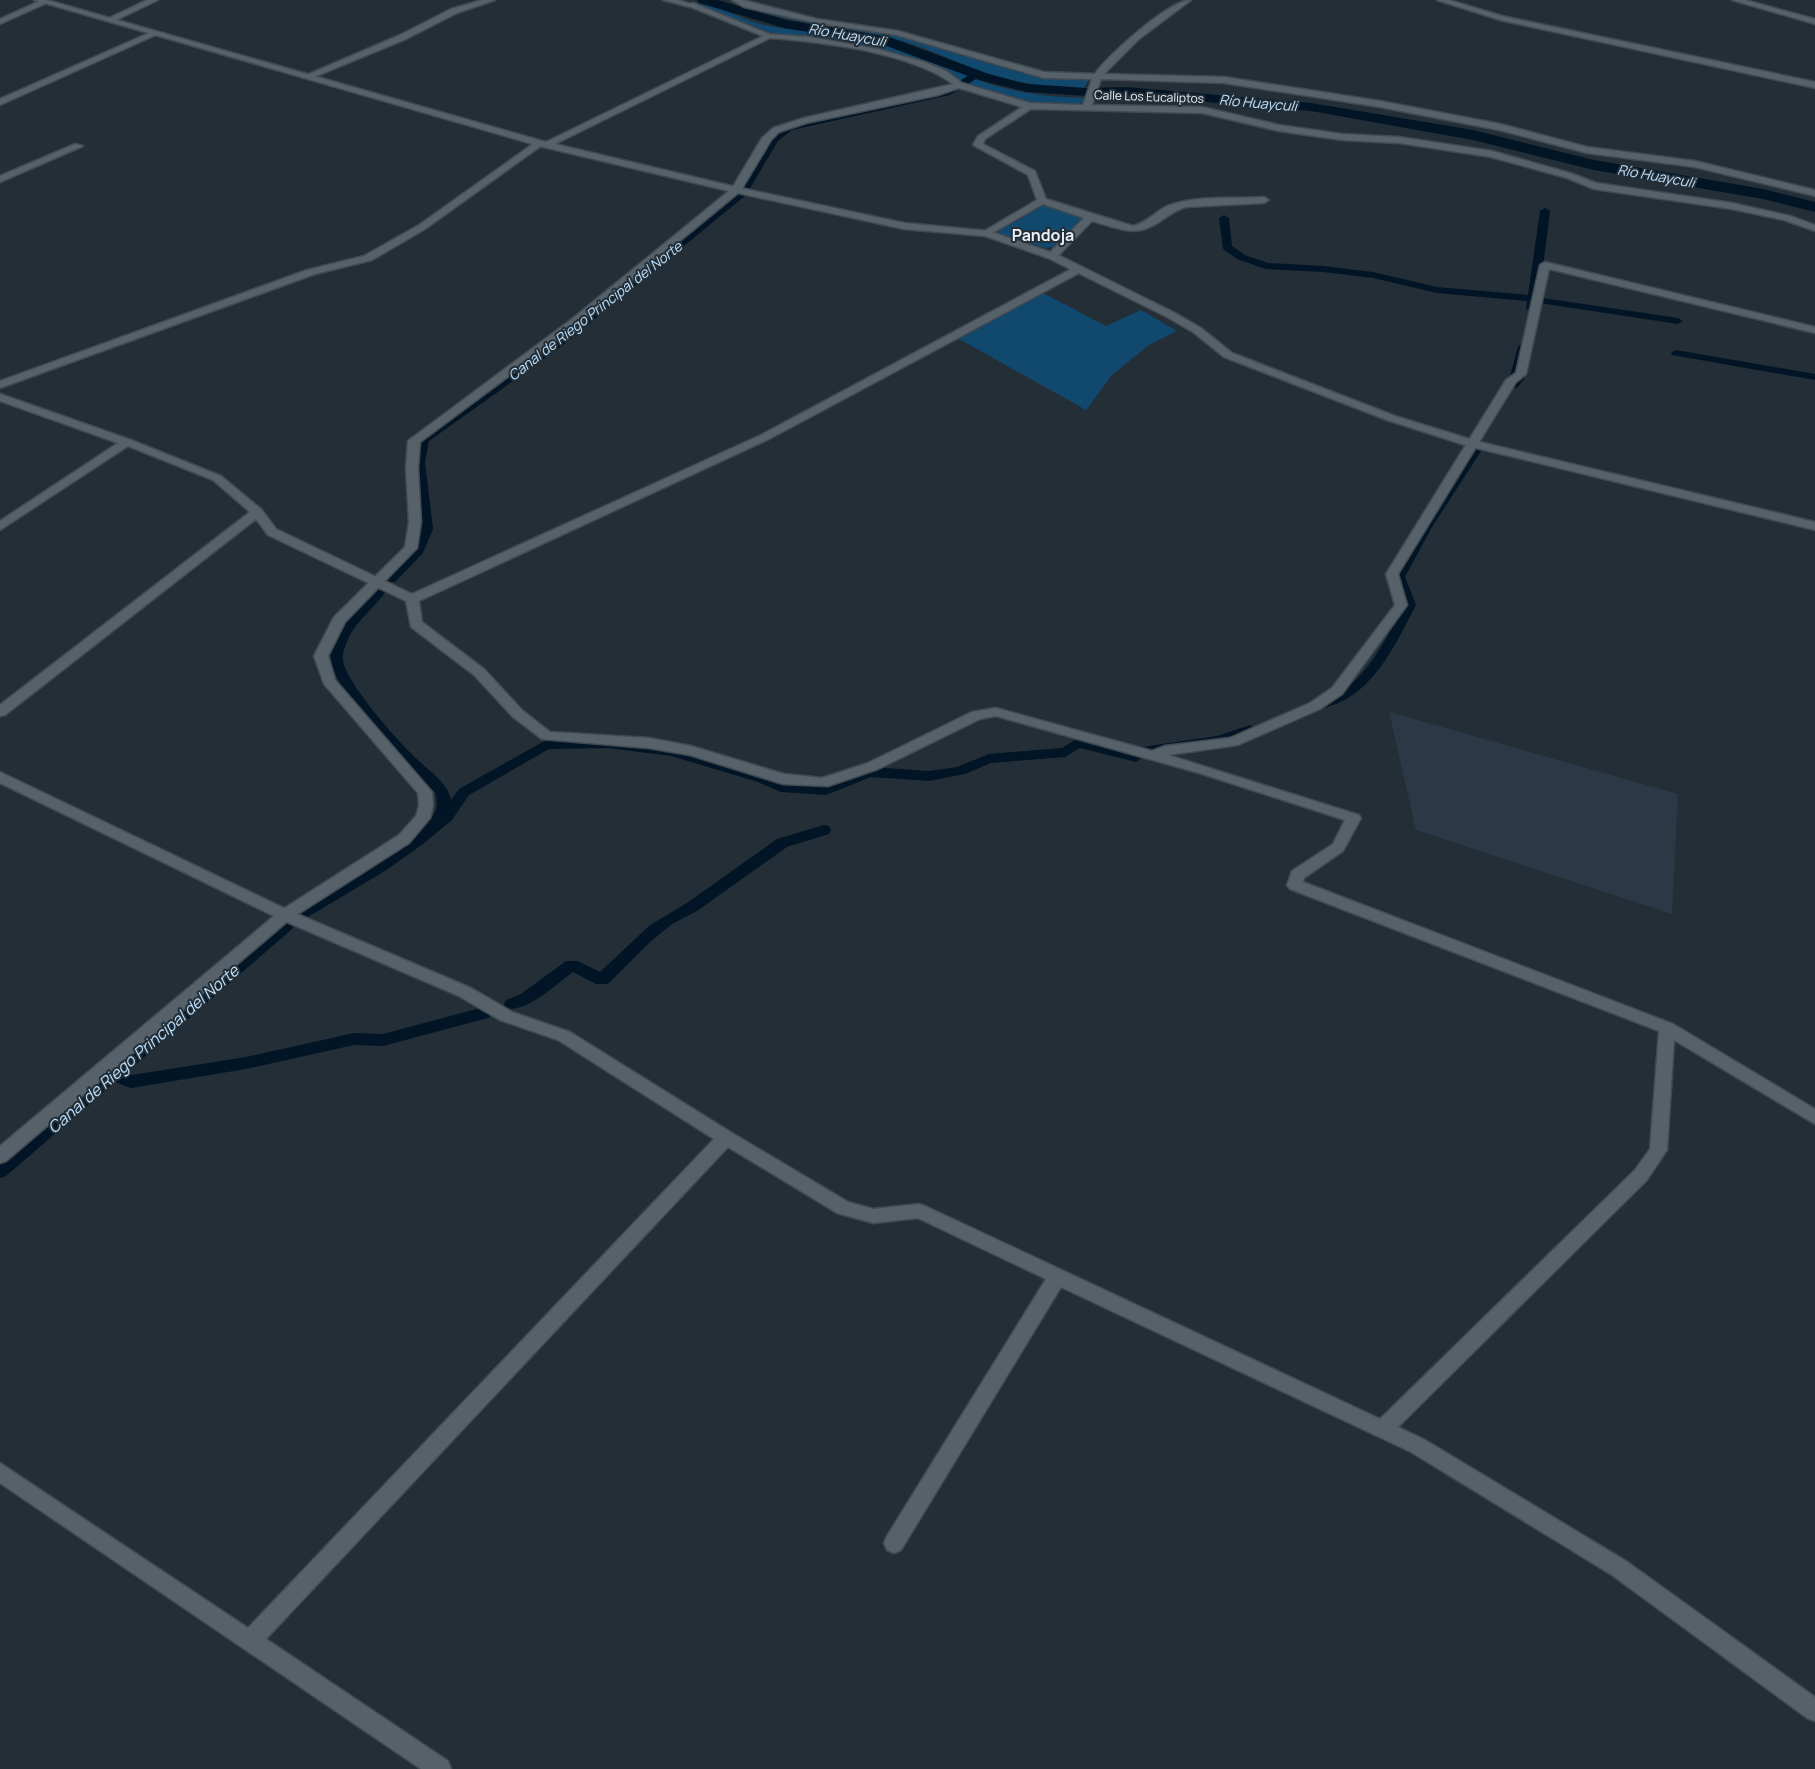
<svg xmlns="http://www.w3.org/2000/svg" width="1815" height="1769" viewBox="0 0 1815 1769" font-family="Manrope,sans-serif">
<rect width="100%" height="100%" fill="#242e36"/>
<!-- built -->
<path fill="#2b3946" d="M1389,712L1678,794L1672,914L1416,830Z"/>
<!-- green -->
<path fill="#10486e" d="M704,4C725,9 743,20 764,25C790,31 817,31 843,35C861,38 878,43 895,47C926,56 954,71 984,82C1016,93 1050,97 1084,98L1083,102L1074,105L1030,104L964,83L927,63L898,54L830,38L772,33L699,6Z
M742,6L795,18L894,35L1025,74L1089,79L1083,90C1049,86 1014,84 982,72C950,60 920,44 886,37C837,25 791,24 742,6Z
M1044,205L1084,219L1053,247L1045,248L999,233V231Z
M1043,293L1106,326L1141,310L1177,331L1149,345L1112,375L1086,410L959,339Z"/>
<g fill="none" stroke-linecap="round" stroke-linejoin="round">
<!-- canal -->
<path fill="#011526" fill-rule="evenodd" d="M972,71L979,73L976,79L950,95L792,130L778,141L749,190L741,188L771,137L786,126L944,91L969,75Z
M738,193L746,195L562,346L429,441L425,462L433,529L423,553L395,582H387L385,579L387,576C395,568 407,558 414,548C434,514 400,472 419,438L554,342Z
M1545,208L1550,211L1539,299L1536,309L1531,312L1526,309L1527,301L1437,293L1373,278L1323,272L1266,269L1237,259L1223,249L1219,218L1224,215L1229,218L1232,246L1245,255L1268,263L1323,266L1373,272L1437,287L1528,295L1540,211Z
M1543,298L1678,318L1683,321L1678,324L1539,303L1538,301Z
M1523,343L1528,346L1521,374L1525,378L1517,388H1509L1507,386L1513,379L1510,376L1518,346Z
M1676,350L1815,374V380L1672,355L1671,353Z
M1477,445L1483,448L1432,527L1405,577L1416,605C1396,643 1374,693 1330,706C1323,709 1315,712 1307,710L1305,707L1307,704C1320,701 1333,697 1343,690C1371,672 1389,633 1404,605L1393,577L1401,560L1471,448Z
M380,587L386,591C374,609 355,621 347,642C345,647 342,654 343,660C345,682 400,744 418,760C430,772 448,783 451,800L459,789L546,740L608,738L672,747L765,775L783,782L825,785L870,767L929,771L957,767L989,754L1062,748L1078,738L1141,754L1143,757L1136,762L1080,748L1065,757L991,763L965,774L929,781L871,777L826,795L781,792L755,781L671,756L608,748L549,749L469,795L452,820L423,844L385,871L306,918L301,917L298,913L301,909L412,837C426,825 442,813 435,793C426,782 414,774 404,763C384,743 324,678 331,650C337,625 358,606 376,588Z
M1250,725L1257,729L1255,732L1217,745L1147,755L1140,750L1142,747L1217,736Z
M824,825L829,826L831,830L829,834L787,847L697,911L672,924L649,943L608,984H596L573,972C558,983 525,1014 506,1008L504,1004L506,1000L521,994L566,961H578L600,972L650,925L687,903L777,839Z
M286,920L291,922L294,926L291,930L126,1073L132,1075L246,1057L354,1033L383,1034L484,1007L490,1009L492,1013L490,1017L484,1019L383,1046L354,1045L246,1069L131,1088L115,1082L6,1176L0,1178V1161L281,922Z"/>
<!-- river -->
<path fill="#011526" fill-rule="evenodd" d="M697,0H718L786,20L889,37L989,74L1027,84L1087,88L1126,87L1311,103L1473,130L1594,160L1763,189L1815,202V212L1763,199L1594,170L1473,140L1311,111L1126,95L1087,96L1027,92L979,80L881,44L784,28L699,3Z"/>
<defs>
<path id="street" d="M42,0L49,2L0,24V19Z
M147,0H158L112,22L105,20Z
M482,0H495L457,13L406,39L309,79L302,77L400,35L451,9Z
M663,0H678L694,5L690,7Z
M732,0H743L817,19L898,31L1044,72L1095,74C1108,55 1169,0 1191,0L1139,39L1104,74L1224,77L1380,101L1500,124L1587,147L1695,161L1815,190V196L1695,167L1587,153L1499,130L1380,107L1224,83L1101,79L1092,105L1202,107L1279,125L1342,134L1399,137L1492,151L1573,174L1596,183L1732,203L1790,216L1815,225V231L1784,220L1732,209L1594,189L1567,178L1491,157L1399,143L1342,140L1279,131L1202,113L1031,109L985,139L983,144L1035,171L1046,199L1133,226C1149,222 1156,210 1170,205C1199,195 1234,199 1264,197L1269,200L1264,203L1186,207C1172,211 1164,220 1152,226C1133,237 1111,226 1092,221L1056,258L1052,259L1047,256L1048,254L1084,218L1043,204L989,235L981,233L1037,200L1028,175L973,145L978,136L1022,107L959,88L938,95L806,123L779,132L771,140L741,190L736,193L731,190L762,138L773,128L804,118L953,84C909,52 823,42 770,38L766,36L767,34L810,37L877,49L924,62L946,71L962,83L1030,103L1083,105L1092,79L1044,78L897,35L817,23L744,7Z
M1437,0H1449L1502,16L1815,82V88L1500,20Z
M151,32L158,34L0,105V99Z
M537,141L545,143L425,229L372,260L315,274L0,388V381L307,270L364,256L419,225Z
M75,144L83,146L0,182V176Z
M1545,262L1815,327V333L1549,269L1526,374L1516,382L1398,574L1407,605L1342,694L1320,709L1238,745L1168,755L1359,815L1361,818L1343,851L1304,878L1303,882L1673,1024L1815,1109V1124L1674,1040L1667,1150L1647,1180L1398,1427L1425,1440L1626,1561L1815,1697V1721L1807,1718L1612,1575L1411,1452L1061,1287L901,1550L894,1553L887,1550L884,1543L887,1536L1046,1279L918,1218L873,1223L837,1213L728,1147L266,1639L448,1761L451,1769H421L0,1483V1463L248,1628L714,1139L558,1040L500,1020L459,996L280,919L0,783V772L290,911L471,988L512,1012L570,1032L732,1133L848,1202L873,1209L919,1204L925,1206L1380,1419L1635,1170L1650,1149L1659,1031L1290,889L1287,885L1292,871L1333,844L1345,820L1199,773L996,716L980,719L878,769L828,786L783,784L690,755L649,748L542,739L513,717L474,675L411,627L406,601L268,535L256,519L5,715L0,716V705L250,512L213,480L128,446L0,530V521L118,443L0,401V394L131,440L221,476L261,509L276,529L412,594L761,435L1075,267H1083V271L769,439L419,601L422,622L484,669L523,711L550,732L649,738L691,746L784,774L822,778L868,763L972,712L996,708L1152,751L1165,746L1230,738L1310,703L1332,688L1395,605L1386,574L1506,380L1516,373L1540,265Z"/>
<path id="secondary" d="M34,0H47L546,142L763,36L686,5L693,3L774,36L555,144L736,187L904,223L989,231L1056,254L1175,313L1201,328L1232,353L1395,416L1476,441L1815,522V530L1468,446L1387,420L1224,357L1193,332L1167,317L1048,258L985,236L904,229L738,193L580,323L420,442L418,468L421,522L417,548L345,622L328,656L335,680L432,792L433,806L430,818L409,843L290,919L6,1161L0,1163V1146L280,911L399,835L416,816L419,806L418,793L324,684L314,656L334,617L405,547L409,522L406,468L408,441L572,319L729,191L543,147Z
M1732,0H1745L1815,19V24Z"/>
</defs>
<!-- street casing -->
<use href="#street" stroke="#424a51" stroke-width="3"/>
<!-- secondary casing -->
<use href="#secondary" stroke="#424a51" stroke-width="3"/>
<!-- street -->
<use href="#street" fill="#56616a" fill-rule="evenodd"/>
<!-- secondary -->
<use href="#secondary" fill="#56616a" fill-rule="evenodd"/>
</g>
<g text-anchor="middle" stroke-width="4" stroke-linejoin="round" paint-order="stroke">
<!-- far-street labels -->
<g font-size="12" fill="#eaf0f5" stroke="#242e36">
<text transform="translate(1149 97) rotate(2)" y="4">Calle Los Eucaliptos</text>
</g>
<!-- far-water labels -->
<g font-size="14" font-style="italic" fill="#bce0fe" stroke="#242e36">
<text transform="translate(847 35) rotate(10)" y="5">Río Huayculi</text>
<text transform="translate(1258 103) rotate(5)" y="5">Río Huayculi</text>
<text transform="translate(1656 176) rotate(10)" y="5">Río Huayculi</text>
<text transform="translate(595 311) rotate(-38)" y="5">Canal de Riego Principal del Norte</text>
</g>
<!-- far-district labels -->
<g font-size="16" font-weight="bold" fill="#eaf0f5" stroke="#242e36">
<text x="1043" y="241">Pandoja</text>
</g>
<!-- water labels -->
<g font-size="16" font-style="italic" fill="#bce0fe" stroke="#242e36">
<text transform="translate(143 1049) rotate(-41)" y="6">Canal de Riego Principal del Norte</text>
</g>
</g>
</svg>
